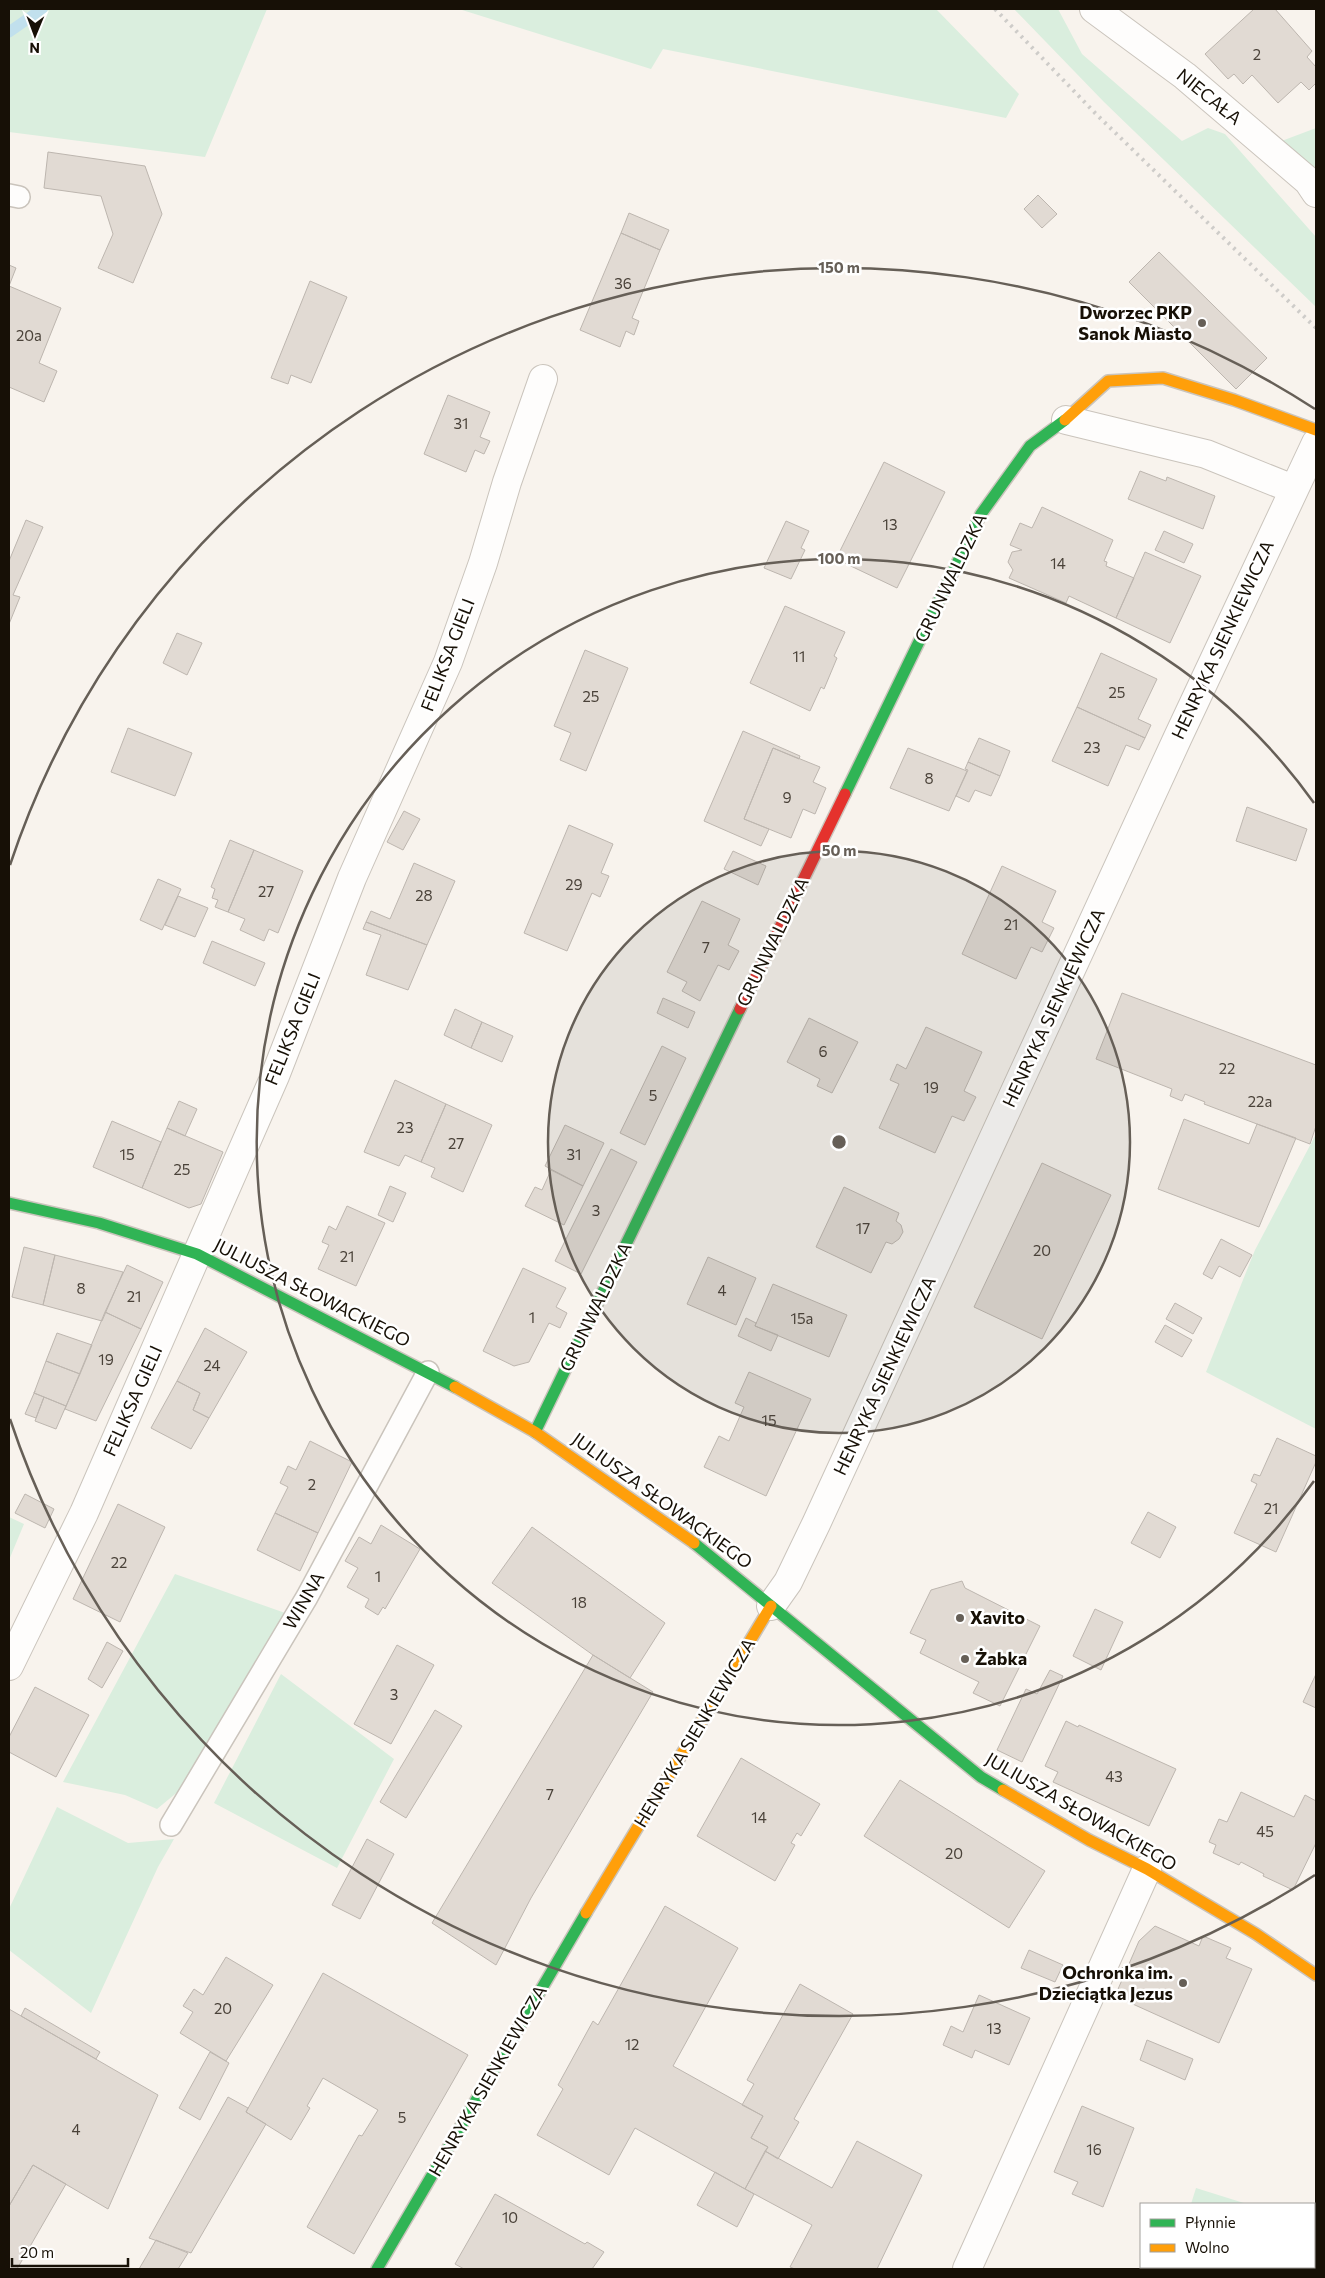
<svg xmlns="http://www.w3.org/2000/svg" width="1325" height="2278" viewBox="0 0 1325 2278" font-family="Commissioner,sans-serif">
<rect width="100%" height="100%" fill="#f8f3ed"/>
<!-- green -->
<path fill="#daeede" d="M9,9H267L205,157L9,132Z
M459,9H936L1019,94L1006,118L663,49L651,69Z
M1014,9H1058L1082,54L1182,141L1208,128L1225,134L1316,237V307L1104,102Z
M1316,128V170L1279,142Z
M1316,1134V1429L1206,1372L1255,1250Z
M9,1517L24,1524L9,1560Z
M175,1574L288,1614L180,1790L157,1809L125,1795L63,1782Z
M281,1674L394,1759L337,1868L214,1803Z
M57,1807L128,1843L174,1839L158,1867L91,2013L9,1950V1909Z
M1196,2188L1247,2204H1191Z"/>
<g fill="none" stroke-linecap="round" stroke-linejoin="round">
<!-- stream -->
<path stroke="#c1e0ed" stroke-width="11" d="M9,32L42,9"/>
</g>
<!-- building -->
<path fill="#e1dad3" stroke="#bdb6af" d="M1254,9H1275L1312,51L1307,57L1316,67V83L1309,90L1301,82L1278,103L1252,75L1243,84L1234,74L1228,79L1205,54Z
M48,152L145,166L162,214L133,283L98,268L113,234L101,196L44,188Z
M1038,195L1057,214L1042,228L1024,209Z
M629,213L669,230L660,250L621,233Z
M621,233L660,250L632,318L639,321L634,335L626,331L620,347L580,330Z
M1159,252L1267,358L1236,389L1129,282Z
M9,265L16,268L9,286Z
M310,281L347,297L311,383L291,375L288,384L271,378Z
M9,286L61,308L39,363L57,371L44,402L9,387Z
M448,395L490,412L480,437L490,441L484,454L475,450L466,472L424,454Z
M884,462L945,492L897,588L836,559Z
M1140,471L1166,481L1167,477L1215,496L1203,529L1128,499Z
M1042,507L1113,540L1104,561L1107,562L1106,566L1134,578L1116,618L1069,596L1066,603L1009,578L1013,570L1008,562L1012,552L1022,550L1010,545L1020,523L1032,528Z
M26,520L43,527L13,595L20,597L9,624V561Z
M786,521L809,531L801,548L805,550L791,579L764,568Z
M1164,531L1193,544L1184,563L1155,550Z
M1145,552L1201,576L1170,643L1116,618Z
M785,606L845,632L834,656L837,658L824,689L821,687L810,711L750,683Z
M177,633L202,643L187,675L163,663Z
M585,650L628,668L586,771L560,760L571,733L554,726Z
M1101,653L1157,679L1138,719L1151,725L1145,738L1077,707Z
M1077,707L1145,738L1139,750L1126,745L1108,786L1052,761Z
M128,728L192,753L175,796L111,772Z
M743,731L800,756L799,759L773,748L744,819L769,829L761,846L704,821Z
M979,738L1010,751L1000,776L968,762Z
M773,748L820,767L813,782L826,788L815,814L803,809L791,838L744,819Z
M908,748L967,771L949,811L890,788Z
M968,762L1000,776L991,796L975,790L969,802L956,796L968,770L965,769Z
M1247,807L1307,829L1296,861L1236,841Z
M404,811L420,819L403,850L387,842Z
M569,825L613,844L601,873L609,876L600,897L592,893L567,951L524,933Z
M230,840L254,850L228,912L215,907L218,900L212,898L215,889L211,887Z
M254,850L303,871L278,933L269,929L264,941L240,930L245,919L228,912Z
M733,851L766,866L758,885L724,869Z
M414,863L455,881L427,945L366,922L371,911L390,919Z
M1002,866L1056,891L1042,922L1054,928L1042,952L1031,947L1016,979L962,954Z
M158,879L181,889L162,930L140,920Z
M178,896L208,908L195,937L165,925Z
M702,901L740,919L728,945L739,951L729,970L718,965L700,1001L682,991L687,982L667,972Z
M366,922L427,945L408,990L366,975L381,935L363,929Z
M212,941L265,963L255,986L203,963Z
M1122,993L1316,1065V1126L1310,1144L1204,1104L1205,1102L1185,1094L1182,1101L1170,1096L1172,1089L1096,1059Z
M663,998L695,1012L688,1028L657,1013Z
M455,1009L482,1022L471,1048L444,1035Z
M809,1018L858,1042L832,1093L817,1086L820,1079L787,1062Z
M482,1022L513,1036L502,1062L471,1048Z
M926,1027L982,1052L964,1091L976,1097L964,1121L952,1116L935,1153L879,1128L899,1084L890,1080L897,1064L906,1069Z
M662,1046L686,1058L645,1145L620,1133Z
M395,1080L446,1104L421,1162L405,1155L399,1166L364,1152Z
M179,1101L197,1109L185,1136L167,1128Z
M446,1104L492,1125L463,1192L431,1177L435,1168L421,1162Z
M1184,1119L1249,1144L1257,1124L1296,1138L1259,1227L1158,1189Z
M112,1121L161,1142L142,1188L93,1167Z
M565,1125L604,1143L583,1186L545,1166Z
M167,1128L223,1152L201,1204L189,1208L142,1188Z
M611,1149L637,1162L581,1274L555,1261Z
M1042,1163L1111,1195L1042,1339L974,1307Z
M551,1170L583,1186L564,1225L525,1206L535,1187L542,1190Z
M390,1186L406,1193L393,1222L378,1215Z
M844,1187L899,1213L896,1221L901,1225L903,1232L899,1239L892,1244L886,1242L871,1273L816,1247Z
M347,1206L385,1223L356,1286L318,1269L329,1245L322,1242L329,1226L336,1230Z
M1221,1239L1252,1255L1240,1277L1219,1266L1212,1279L1203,1274Z
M24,1247L55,1255L43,1305L12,1297Z
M55,1255L123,1272L102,1321L43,1305Z
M708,1257L756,1278L736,1325L687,1304Z
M127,1265L163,1282L141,1329L105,1312Z
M523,1268L566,1288L556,1307L567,1313L560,1328L549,1323L529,1362L514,1366L483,1351Z
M773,1284L847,1315L829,1357L755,1326Z
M1175,1303L1202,1318L1193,1334L1166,1319Z
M105,1312L141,1329L96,1421L65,1409Z
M746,1318L756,1323L755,1326L778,1335L771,1351L738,1336Z
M1165,1325L1192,1340L1182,1357L1155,1342Z
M205,1328L247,1352L209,1418L193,1410L200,1393L177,1381Z
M57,1333L92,1345L80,1374L46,1361Z
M46,1361L80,1374L66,1406L34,1393Z
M749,1372L811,1399L766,1496L704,1467L719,1436L729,1441L744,1407L735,1403Z
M177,1381L200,1393L193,1410L209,1418L191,1449L151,1428Z
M35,1391L34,1393L44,1397L36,1418L25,1414Z
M44,1397L66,1406L56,1429L35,1421Z
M1277,1438L1316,1456V1462L1276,1552L1234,1533L1257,1484L1251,1481L1254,1474L1260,1476Z
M310,1441L352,1462L318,1533L275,1513L288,1487L280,1483L288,1466L296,1470Z
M25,1494L54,1509L45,1528L15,1513Z
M118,1504L165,1527L120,1622L73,1599Z
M1148,1512L1176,1527L1160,1558L1131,1543Z
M275,1513L318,1533L300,1571L257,1550Z
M381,1525L420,1549L385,1609L383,1607L378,1615L365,1607L369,1599L347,1587L358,1568L345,1561L359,1537L371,1544Z
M532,1527L665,1623L630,1678L593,1655L492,1583Z
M962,1581L965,1588L1040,1626L1000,1706L973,1693L979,1682L920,1653L926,1640L910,1633L931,1590Z
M1095,1609L1123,1622L1101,1670L1073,1656Z
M107,1642L123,1651L102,1688L88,1679Z
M397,1645L434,1665L391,1744L354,1724Z
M593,1655L653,1692L531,1898L496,1965L432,1923Z
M1050,1670L1063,1676L1022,1762L997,1750L1026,1689L1037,1694Z
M1316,1674V1708L1303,1702Z
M35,1687L89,1715L56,1777L9,1752V1737Z
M435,1710L462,1726L406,1818L380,1802Z
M1066,1721L1078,1727L1079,1725L1176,1769L1149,1826L1053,1782L1058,1772L1045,1766Z
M741,1758L820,1804L801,1836L797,1833L791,1843L795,1845L775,1881L697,1836Z
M900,1780L1045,1871L1009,1928L864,1836Z
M1241,1792L1294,1817L1305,1795L1316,1801V1843L1293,1890L1263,1876L1264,1874L1241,1862L1239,1865L1213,1853L1216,1845L1209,1842L1219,1819L1227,1822Z
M367,1839L394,1854L360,1919L332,1905Z
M665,1906L738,1948L673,2066L763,2116L751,2138L768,2147L745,2189L635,2128L609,2175L537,2135L563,2089L558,2085L593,2021L598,2025Z
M1155,1926L1199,1946L1203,1936L1231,1948L1226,1958L1252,1969L1219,2043L1115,1996L1139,1941Z
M1029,1950L1063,1965L1055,1982L1021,1968Z
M226,1957L273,1985L226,2061L180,2033L193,2012L183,2006L194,1989L203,1995Z
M323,1973L468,2055L354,2254L307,2227L359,2135L362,2136L378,2110L323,2078L307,2106L310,2108L291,2140L246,2112Z
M800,1984L853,2014L794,2119L799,2122L778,2159L765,2151L768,2147L751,2138L763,2116L742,2105L754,2084L747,2080Z
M979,1995L1030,2018L1009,2065L975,2050L972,2058L943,2045L951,2026L963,2032Z
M25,2008L100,2052L96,2059L21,2016Z
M9,2009L158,2095L108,2209L33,2165L9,2206Z
M1147,2040L1193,2059L1185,2080L1140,2060Z
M210,2052L229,2063L200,2120L179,2108Z
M228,2097L248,2108L246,2112L266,2124L191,2253L149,2238Z
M1082,2106L1134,2128L1103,2207L1072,2194L1078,2182L1054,2172Z
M857,2141L922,2175L877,2269H795L790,2267L812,2225L745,2189L765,2151L832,2188Z
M33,2165L66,2184L17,2269H9V2206Z
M715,2172L754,2194L737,2227L697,2205Z
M495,2194L585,2244L587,2242L604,2252L592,2269H464L455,2264Z
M156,2240L188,2253L178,2269H139Z"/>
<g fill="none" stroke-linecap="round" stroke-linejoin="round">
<defs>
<path id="lane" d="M9,195L19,197
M171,1825L307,1597L428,1372"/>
<path id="street" d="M1094,9L1185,76L1308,181L1316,193
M1066,420L1206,454L1293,489
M771,1606L788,1582L816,1524L1178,737L1316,443
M9,1666L84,1513L197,1254L275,1076L352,878L448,662L483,563L507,482L543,379
M967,2269L1147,1869"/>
<path id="fast" d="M845,794L981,514L1030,446L1065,420
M9,1203L99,1223L197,1254L455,1387
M535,1432L740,1009
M694,1543L981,1777L1003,1790
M377,2269L586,1913"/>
<path id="slow" d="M1065,420L1108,381L1163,378L1234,400L1316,430
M455,1387L535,1432L694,1543
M1003,1790L1089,1840L1147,1869L1256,1934L1316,1975
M586,1913L771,1606"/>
<path id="jam" d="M740,1009L845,794"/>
</defs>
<!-- lane casing -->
<use href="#lane" stroke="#cac4bc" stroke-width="24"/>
<!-- street casing -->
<use href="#street" stroke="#cac4bc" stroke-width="30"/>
<!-- fast casing -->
<use href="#fast" stroke="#cac4bc" stroke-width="14"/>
<!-- slow casing -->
<use href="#slow" stroke="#cac4bc" stroke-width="14"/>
<!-- jam casing -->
<use href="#jam" stroke="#cac4bc" stroke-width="14"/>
<!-- lane -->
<use href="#lane" stroke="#fefdfc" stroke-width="21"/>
<!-- street -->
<use href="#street" stroke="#fefdfc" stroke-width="28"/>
<!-- fast -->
<use href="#fast" stroke="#30b455" stroke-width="11"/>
<!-- slow -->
<use href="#slow" stroke="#ff9f0a" stroke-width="11"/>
<!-- jam -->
<use href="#jam" stroke="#e5322d" stroke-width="11"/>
<!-- rail -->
<path stroke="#ceccc9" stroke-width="4" stroke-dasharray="2.5 5" stroke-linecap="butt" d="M995,9L1096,114L1316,328"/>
</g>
<!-- distance rings -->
<circle cx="839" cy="1142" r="291" fill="#665f57" fill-opacity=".12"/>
<g fill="none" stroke="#665f57" stroke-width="2.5">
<circle cx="839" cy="1142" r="291"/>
<path d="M1314 1481A583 583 0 1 1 1314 803"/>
<path d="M1315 1875A874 874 0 0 1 10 1419M10 865A874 874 0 0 1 1315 409"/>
</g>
<!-- markers -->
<g fill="#665f57" stroke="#fff" stroke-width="2">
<circle cx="1202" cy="323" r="5"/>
<circle cx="960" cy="1618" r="5"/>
<circle cx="965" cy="1659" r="5"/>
<circle cx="1183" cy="1983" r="5"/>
</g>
<g text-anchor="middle" stroke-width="5" stroke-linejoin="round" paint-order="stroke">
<!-- number labels -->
<g font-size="15" fill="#4a4239">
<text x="1257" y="60">2</text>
<text x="623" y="289">36</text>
<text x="29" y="341">20a</text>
<text x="461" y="429">31</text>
<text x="890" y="530">13</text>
<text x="1058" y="569">14</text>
<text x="799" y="662">11</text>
<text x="1117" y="698">25</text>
<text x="591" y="702">25</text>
<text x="1092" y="753">23</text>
<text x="929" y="784">8</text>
<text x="787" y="803">9</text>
<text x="574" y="890">29</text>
<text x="266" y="897">27</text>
<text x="424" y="901">28</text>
<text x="1011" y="930">21</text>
<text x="706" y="953">7</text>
<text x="823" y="1057">6</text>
<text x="1227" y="1074">22</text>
<text x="931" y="1093">19</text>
<text x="653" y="1101">5</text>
<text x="1260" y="1107">22a</text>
<text x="405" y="1133">23</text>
<text x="456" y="1149">27</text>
<text x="127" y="1160">15</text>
<text x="574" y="1160">31</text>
<text x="182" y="1175">25</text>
<text x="596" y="1216">3</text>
<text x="863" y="1234">17</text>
<text x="1042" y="1256">20</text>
<text x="347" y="1262">21</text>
<text x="81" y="1294">8</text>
<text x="722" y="1296">4</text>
<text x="134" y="1302">21</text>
<text x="532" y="1323">1</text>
<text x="802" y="1324">15a</text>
<text x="106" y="1365">19</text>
<text x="212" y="1371">24</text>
<text x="769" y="1426">15</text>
<text x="312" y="1490">2</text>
<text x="1271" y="1514">21</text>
<text x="119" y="1568">22</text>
<text x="378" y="1582">1</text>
<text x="579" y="1608">18</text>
<text x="394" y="1700">3</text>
<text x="1114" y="1782">43</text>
<text x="550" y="1800">7</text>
<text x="759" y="1823">14</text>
<text x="1265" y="1837">45</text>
<text x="954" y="1859">20</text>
<text x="223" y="2014">20</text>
<text x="994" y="2034">13</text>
<text x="632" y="2050">12</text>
<text x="402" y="2123">5</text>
<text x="76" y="2135">4</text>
<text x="1094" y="2155">16</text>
<text x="510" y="2223">10</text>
</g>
<!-- street labels -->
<g font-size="18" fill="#171006" stroke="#fff">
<text transform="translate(1209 97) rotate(39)" y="6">NIECAŁA</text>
<text transform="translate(951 578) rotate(-64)" y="6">GRUNWALDZKA</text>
<text transform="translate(1223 640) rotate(-65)" y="6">HENRYKA SIENKIEWICZA</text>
<text transform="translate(448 655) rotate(-69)" y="6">FELIKSA GIELI</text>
<text transform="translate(773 942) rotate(-64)" y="6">GRUNWALDZKA</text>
<text transform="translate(1054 1008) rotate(-65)" y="6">HENRYKA SIENKIEWICZA</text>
<text transform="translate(293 1029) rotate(-68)" y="6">FELIKSA GIELI</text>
<text transform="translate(312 1293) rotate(27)" y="6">JULIUSZA SŁOWACKIEGO</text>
<text transform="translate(596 1307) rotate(-64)" y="6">GRUNWALDZKA</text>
<text transform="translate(885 1376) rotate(-65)" y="6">HENRYKA SIENKIEWICZA</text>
<text transform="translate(133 1401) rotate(-66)" y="6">FELIKSA GIELI</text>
<text transform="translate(662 1501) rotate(36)" y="6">JULIUSZA SŁOWACKIEGO</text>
<text transform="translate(304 1601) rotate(-60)" y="6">WINNA</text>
<text transform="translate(695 1733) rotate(-59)" y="6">HENRYKA SIENKIEWICZA</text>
<text transform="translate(1081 1812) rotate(30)" y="6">JULIUSZA SŁOWACKIEGO</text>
<text transform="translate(488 2081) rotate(-60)" y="6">HENRYKA SIENKIEWICZA</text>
</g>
<!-- poi labels -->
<g font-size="18" font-weight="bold" fill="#171006" stroke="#fff" text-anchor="end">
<text x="1192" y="319">Dworzec PKP<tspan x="1192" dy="21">Sanok Miasto</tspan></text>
<text x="970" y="1624" text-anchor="start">Xavito</text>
<text x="975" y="1665" text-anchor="start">Żabka</text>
<text x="1173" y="1979">Ochronka im.<tspan x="1173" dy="21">Dzieciątka Jezus</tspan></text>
</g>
</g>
<circle cx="839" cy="1142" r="8" fill="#665f57" stroke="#fff" stroke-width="2.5"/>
<g font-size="15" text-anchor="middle" font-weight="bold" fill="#665f57" stroke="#fff" stroke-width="5" stroke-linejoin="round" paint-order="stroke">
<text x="839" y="273">150 m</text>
<text x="839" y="564">100 m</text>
<text x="839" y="856">50 m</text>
</g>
<!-- border -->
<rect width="1325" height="2278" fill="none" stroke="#171006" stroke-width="20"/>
<!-- legend -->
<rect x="1140" y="2203" width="175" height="65" fill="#ffffff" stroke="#a29f9b"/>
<rect x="1150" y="2219" width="25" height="8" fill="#30b455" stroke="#a29f9b"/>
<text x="1185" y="2228" font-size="15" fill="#171006">Płynnie</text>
<rect x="1150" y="2244" width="25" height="8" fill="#ff9f0a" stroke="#a29f9b"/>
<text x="1185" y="2253" font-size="15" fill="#171006">Wolno</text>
<!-- north arrow -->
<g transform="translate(35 35) rotate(181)" stroke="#ffffff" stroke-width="4" paint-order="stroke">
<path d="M0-4L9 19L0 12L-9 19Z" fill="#171006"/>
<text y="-8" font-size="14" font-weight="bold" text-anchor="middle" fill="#171006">N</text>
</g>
<!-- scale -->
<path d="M12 2258v8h116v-8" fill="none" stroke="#171006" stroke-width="2.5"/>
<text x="20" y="2258" font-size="15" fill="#171006" stroke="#ffffff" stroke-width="4" paint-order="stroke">20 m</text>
</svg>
